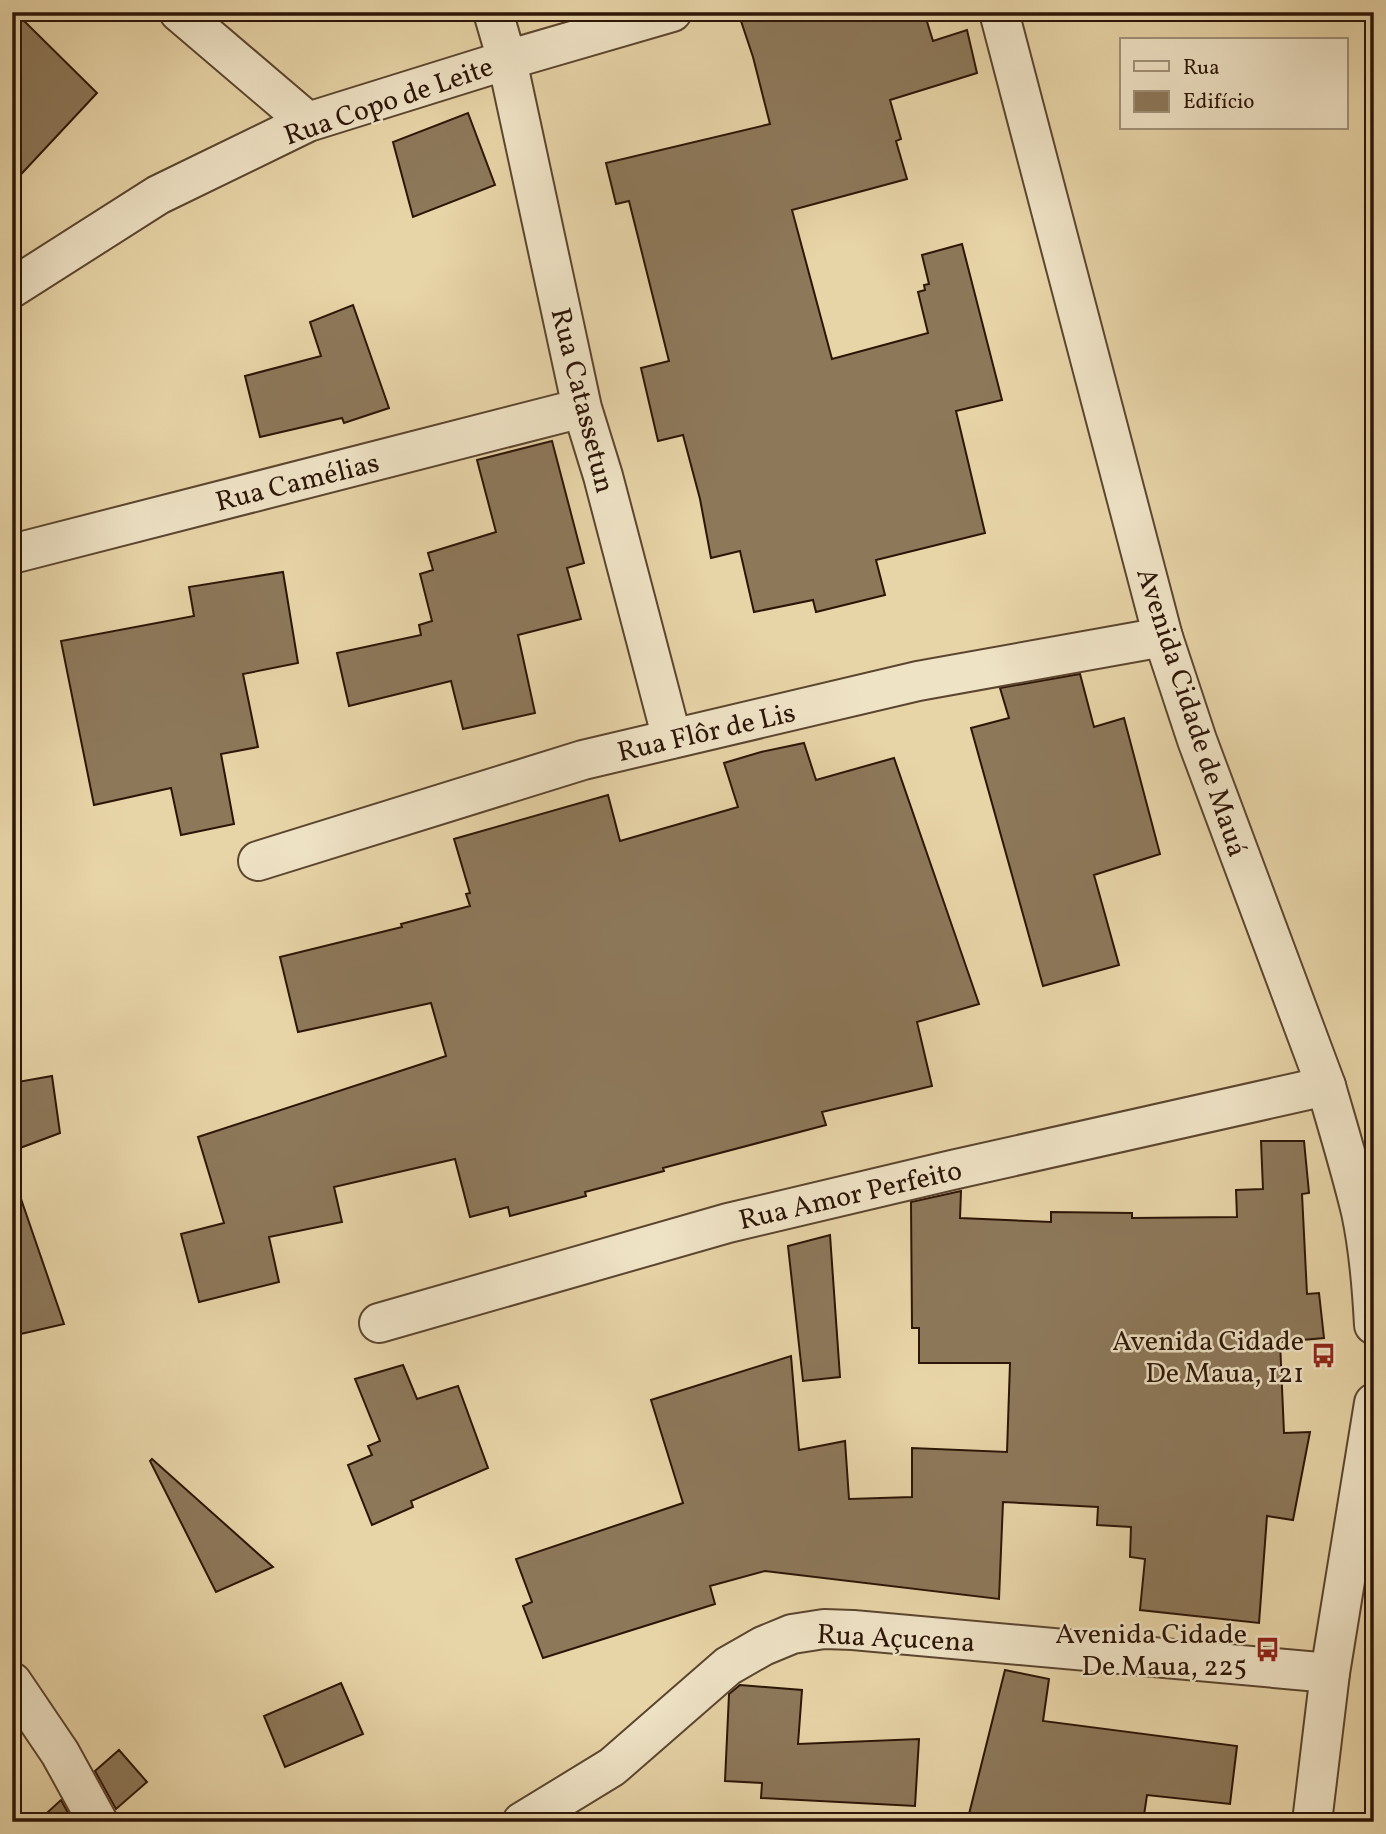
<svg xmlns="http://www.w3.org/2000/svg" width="1386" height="1834" viewBox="0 0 1386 1834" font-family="Vollkorn,serif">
<rect width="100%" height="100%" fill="#e7d4a7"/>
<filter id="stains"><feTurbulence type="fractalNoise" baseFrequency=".00286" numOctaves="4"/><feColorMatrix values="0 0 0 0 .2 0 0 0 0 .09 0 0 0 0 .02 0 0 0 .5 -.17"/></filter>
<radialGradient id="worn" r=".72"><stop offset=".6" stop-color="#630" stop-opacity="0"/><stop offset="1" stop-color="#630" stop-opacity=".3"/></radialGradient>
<!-- building -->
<path fill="#8d785a" stroke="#2c1507" stroke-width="2" d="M12,12H15L97,93L12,184Z
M738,12H924L933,41L967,30L977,73L890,100L901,139L896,141L907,179L792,210L832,359L928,333L918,292L925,290L924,285L929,284L922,255L962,244L1002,400L956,411L985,533L876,560L885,595L816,612L813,600L754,612L740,551L711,558L700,499L683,435L658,441L641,368L669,361L629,201L616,204L606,163L770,124L753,57Z
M468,113L495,185L413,217L393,142Z
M353,305L389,408L344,423L342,418L260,437L245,376L321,356L310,322Z
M552,441L584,563L567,568L581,619L518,635L535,713L463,729L451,681L349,706L337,653L421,635L419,625L432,621L420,574L433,570L428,553L496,532L477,460Z
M283,572L298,663L243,674L258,747L221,754L234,824L181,835L171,788L94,805L61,641L194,616L189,587Z
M1080,674L1094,727L1124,718L1160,854L1094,875L1119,965L1043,986L971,728L1009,718L1000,688Z
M804,743L816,780L894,758L979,1004L917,1022L932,1086L822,1112L826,1125L663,1168L664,1171L585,1192L586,1196L510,1216L508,1207L470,1217L455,1159L334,1187L342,1222L269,1237L279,1282L199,1302L181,1234L224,1223L198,1137L446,1056L431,1003L298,1032L280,957L402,927L401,924L470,906L466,894L470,893L454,839L608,795L620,841L738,807L724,763L761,752Z
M52,1076L60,1133L12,1151V1083Z
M1261,1141H1304L1309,1193L1302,1194L1307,1294L1319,1293L1324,1338L1280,1342L1284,1433L1310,1432L1293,1520L1267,1516L1259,1623L1140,1610L1145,1559L1130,1557L1131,1527L1097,1525L1098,1507L1003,1502L999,1599L765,1571L710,1586L715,1604L543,1658L523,1606L532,1602L516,1559L683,1503L651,1400L791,1356L799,1450L845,1441L849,1499L912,1497V1448L1007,1452L1010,1363H919V1328H912L911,1202L961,1191L960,1218L1051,1222V1212L1132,1213V1218L1237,1217L1236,1190L1263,1189Z
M20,1196L64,1324L12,1336V1197Z
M830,1235L840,1377L803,1381L788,1246Z
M403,1365L417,1399L458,1386L488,1468L411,1501L413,1507L372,1525L348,1465L372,1455L368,1446L380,1441L355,1379Z
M152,1459L273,1567L216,1592L150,1461Z
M1005,1670L1049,1679L1043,1721L1237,1746L1230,1804L1147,1795L1143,1822H967Z
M341,1683L363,1734L285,1767L264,1716Z
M740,1685L802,1690L798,1744L919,1739L915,1806L761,1798L762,1783L725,1781L729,1694Z
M119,1750L147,1782L116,1809L95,1771Z
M61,1800L73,1822H37Z"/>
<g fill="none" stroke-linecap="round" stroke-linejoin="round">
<defs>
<path id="minor" d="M179,12L308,122
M493,12L507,60L582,408L603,476L672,739
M12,288L158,195L308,122L507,60L672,12
M12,554L582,408
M258,861L583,760L918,681L1163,637
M379,1323L728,1223L952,1170L1326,1086
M12,1682L60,1753L98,1822
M522,1822L612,1767L728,1666L763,1646L792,1634L824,1629L853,1630L1330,1673"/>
<path id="tertiary" d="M999,12L1163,637L1197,740L1326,1086C1338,1128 1351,1170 1361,1212C1369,1249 1372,1287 1374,1325
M1312,1822L1330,1673L1374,1403"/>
</defs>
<!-- minor casing -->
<use href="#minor" stroke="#5b452f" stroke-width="42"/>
<!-- tertiary casing -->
<use href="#tertiary" stroke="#5b452f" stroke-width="42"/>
<!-- minor -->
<use href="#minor" stroke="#efe3c6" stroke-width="38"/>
<!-- tertiary -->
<use href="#tertiary" stroke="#efe3c6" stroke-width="38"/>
</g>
<!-- icons -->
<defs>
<symbol id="bus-bare" viewBox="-9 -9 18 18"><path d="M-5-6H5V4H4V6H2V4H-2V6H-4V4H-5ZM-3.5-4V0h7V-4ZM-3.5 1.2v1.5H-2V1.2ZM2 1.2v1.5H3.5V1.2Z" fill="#8f2418" stroke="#efe3c6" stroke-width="2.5" paint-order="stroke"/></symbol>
</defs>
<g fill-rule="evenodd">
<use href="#bus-bare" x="1306" y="1338" width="35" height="35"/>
<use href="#bus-bare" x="1250" y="1632" width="35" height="35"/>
</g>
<g text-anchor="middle" stroke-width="5" stroke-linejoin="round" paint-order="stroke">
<!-- street labels -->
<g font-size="28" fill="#2c1507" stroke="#efe3c6">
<text transform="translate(388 100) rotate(-19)" y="10">Rua Copo de Leite</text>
<text transform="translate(584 400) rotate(76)" y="10">Rua Catassetun</text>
<text transform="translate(297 481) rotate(-14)" y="10">Rua Camélias</text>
<text transform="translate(1193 712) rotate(72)" y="10">Avenida Cidade de Mauá</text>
<text transform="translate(706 731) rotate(-13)" y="10">Rua Flôr de Lis</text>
<text transform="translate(850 1194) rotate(-13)" y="10">Rua Amor Perfeito</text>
<text transform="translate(896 1637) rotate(3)" y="10">Rua Açucena</text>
</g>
<!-- poi labels -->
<g font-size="28" fill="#2c1507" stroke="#efe3c6" text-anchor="end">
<text x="1304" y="1350">Avenida Cidade<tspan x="1304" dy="32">De Maua, 121</tspan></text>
<text x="1247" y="1643">Avenida Cidade<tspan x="1247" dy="32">De Maua, 225</tspan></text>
</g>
</g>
<!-- margin -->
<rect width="1386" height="1834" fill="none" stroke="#e7d4a7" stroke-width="42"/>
<rect x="14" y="14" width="1358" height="1806" fill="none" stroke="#2c1507" stroke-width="3.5"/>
<rect x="21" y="21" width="1344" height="1792" fill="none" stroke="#2c1507" stroke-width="2"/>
<!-- legend -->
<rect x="1120" y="38" width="228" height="91" fill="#efe3c6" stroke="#a1917a" stroke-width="2"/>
<rect x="1134" y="61" width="35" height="10" fill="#efe3c6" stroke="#a1917a" stroke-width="2"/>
<text x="1183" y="74" font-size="21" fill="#2c1507">Rua</text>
<rect x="1134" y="91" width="35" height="21" fill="#8d785a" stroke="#a1917a" stroke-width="2"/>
<text x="1183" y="108" font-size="21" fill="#2c1507">Edifício</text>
<rect width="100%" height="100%" filter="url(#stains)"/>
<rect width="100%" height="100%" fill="url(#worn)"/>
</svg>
